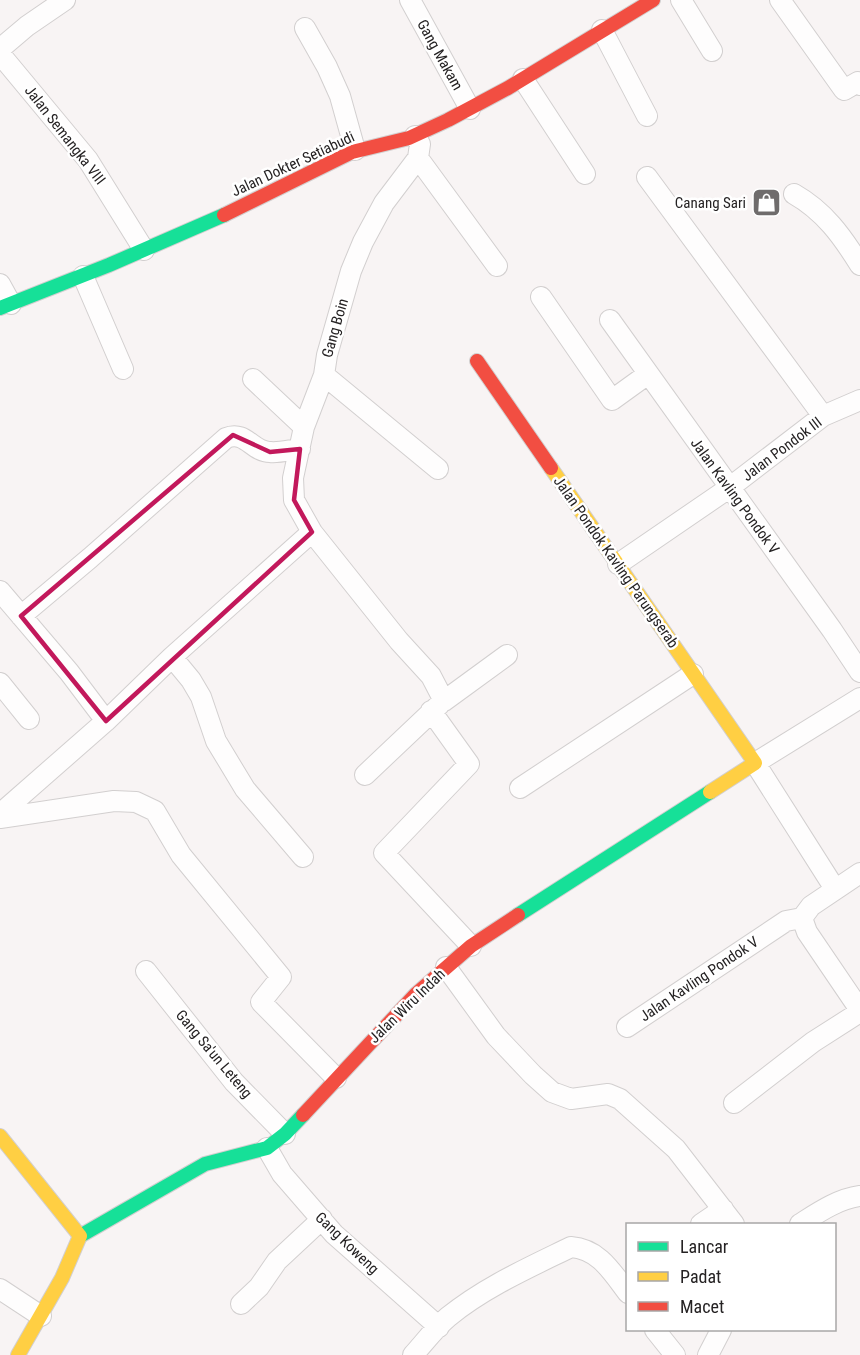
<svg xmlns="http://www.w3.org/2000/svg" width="860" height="1355" viewBox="0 0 860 1355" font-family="'Roboto Condensed',sans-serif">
<rect width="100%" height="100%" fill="#f8f4f4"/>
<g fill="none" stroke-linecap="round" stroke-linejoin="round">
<defs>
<path id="street" d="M410,0L470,109
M681,0L712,51
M780,0L844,90L858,82L860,85
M305,28L327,67L340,96L355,150
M602,30L647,116
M0,49L27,26L65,0
M0,54L88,160L144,250
M523,79L585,174
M415,136L420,144L418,158L384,203L363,242L351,271L327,355L324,375L304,427L293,478L294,500L312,532L399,641L431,676L444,701L507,655
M418,158L497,266
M647,177L823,416
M794,194C824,211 842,236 860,265
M83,276L123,369
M0,284L11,304
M541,297L612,400L648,374
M610,320L832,630L860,672
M324,375L438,469
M253,379L304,427
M618,564L729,488L823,416L860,400
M0,591L69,672L106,721L172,657L312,532
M21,616L90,558L226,438C246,430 252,452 270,452C279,453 290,450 300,449
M172,657L191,680L201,697L216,741L245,789L303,857
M0,683L29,719
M431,711L469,764L384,853L471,946
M365,775L440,704
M520,788L693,674
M0,814L106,721
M0,818L114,801L136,802L155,811L181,855L281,977L261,1002L336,1078
M835,889L755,763L860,698
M802,918L807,932L860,1010
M446,967L496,1036L533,1075L552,1092L571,1099L608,1094L620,1099L676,1149L734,1224
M146,971L234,1082L285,1134
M627,1027L786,921L802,918L811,906L860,873
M734,1103L813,1042L860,1012
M267,1148L282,1174L334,1234L439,1327
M701,1224L723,1209
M800,1224C819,1212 838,1199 860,1196
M0,1289L41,1316
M241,1304L259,1287L277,1261L322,1219
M655,1330L675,1355
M413,1355C424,1343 435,1328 448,1317C485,1287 528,1268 571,1247C599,1249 612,1272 628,1293
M708,1355L721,1330"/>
<path id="fast" d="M0,308L109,265L224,215
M518,915L710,792
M80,1236L205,1164L267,1148L285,1134L303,1115"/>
<path id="slow" d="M551,468L755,763L710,792
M0,1136L80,1236
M18,1355L62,1278L80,1236"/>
<path id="jam" d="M224,215L352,152L409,138L448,120L508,88L653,0
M477,361L551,468
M303,1115L416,994L471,946L518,915"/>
</defs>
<!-- street casing -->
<use href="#street" stroke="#d2cfcf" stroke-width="22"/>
<!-- fast casing -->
<use href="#fast" stroke="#d2cfcf" stroke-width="16"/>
<!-- slow casing -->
<use href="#slow" stroke="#d2cfcf" stroke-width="16"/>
<!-- jam casing -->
<use href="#jam" stroke="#d2cfcf" stroke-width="16"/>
<!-- street -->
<use href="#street" stroke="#fefdfd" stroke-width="20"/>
<!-- fast -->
<use href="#fast" stroke="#16e098" stroke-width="14"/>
<!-- slow -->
<use href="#slow" stroke="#ffcf43" stroke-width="14"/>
<!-- jam -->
<use href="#jam" stroke="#f24e42" stroke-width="14"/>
</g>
<!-- marked area -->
<path fill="none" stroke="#c2185b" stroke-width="4.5" stroke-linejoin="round" d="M233,435L270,452L300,449L294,500L312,532L106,721L21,616Z"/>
<!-- icons -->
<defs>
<symbol id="shop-square" viewBox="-11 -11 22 22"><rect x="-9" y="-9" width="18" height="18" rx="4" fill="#6f6c6c" stroke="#fff"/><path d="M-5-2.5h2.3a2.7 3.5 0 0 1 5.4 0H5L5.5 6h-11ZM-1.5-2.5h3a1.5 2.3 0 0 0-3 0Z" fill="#fff"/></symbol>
</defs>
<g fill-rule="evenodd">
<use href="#shop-square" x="750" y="186" width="33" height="33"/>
</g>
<g text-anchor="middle" stroke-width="5" stroke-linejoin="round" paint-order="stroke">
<!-- street labels -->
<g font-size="15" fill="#252223" stroke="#fff">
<text transform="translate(440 55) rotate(61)" y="5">Gang Makam</text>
<text transform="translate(65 135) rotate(52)" y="5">Jalan Semangka VIII</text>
<text transform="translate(293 164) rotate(-25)" y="5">Jalan Dokter Setiabudi</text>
<text transform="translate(335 328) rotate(-74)" y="5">Gang Boin</text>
<text transform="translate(782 449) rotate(-37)" y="5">Jalan Pondok III</text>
<text transform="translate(735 496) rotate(54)" y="5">Jalan Kavling Pondok V</text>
<text transform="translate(616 562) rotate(55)" y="5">Jalan Pondok Kavling Parungserab</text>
<text transform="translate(699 979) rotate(-34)" y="5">Jalan Kavling Pondok V</text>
<text transform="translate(407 1006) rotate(-44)" y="5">Jalan Wiru Indah</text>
<text transform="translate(214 1054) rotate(50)" y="5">Gang Sa'un Leteng</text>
<text transform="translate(347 1243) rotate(44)" y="5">Gang Koweng</text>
</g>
<!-- poi labels -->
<g font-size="15" fill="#252223" stroke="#fff" text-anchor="end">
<text x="746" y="208">Canang Sari</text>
</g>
</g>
<!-- legend -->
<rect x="626" y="1223" width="210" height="108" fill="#ffffff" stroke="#a8a7a7" stroke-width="1.5"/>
<rect x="638" y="1242" width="30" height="9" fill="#16e098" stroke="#a8a7a7" stroke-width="1.5"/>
<text x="680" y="1253" font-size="18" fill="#252223">Lancar</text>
<rect x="638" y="1272" width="30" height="9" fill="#ffcf43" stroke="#a8a7a7" stroke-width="1.5"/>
<text x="680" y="1283" font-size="18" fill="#252223">Padat</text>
<rect x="638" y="1302" width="30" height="9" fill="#f24e42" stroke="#a8a7a7" stroke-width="1.5"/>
<text x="680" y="1313" font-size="18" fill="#252223">Macet</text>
</svg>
